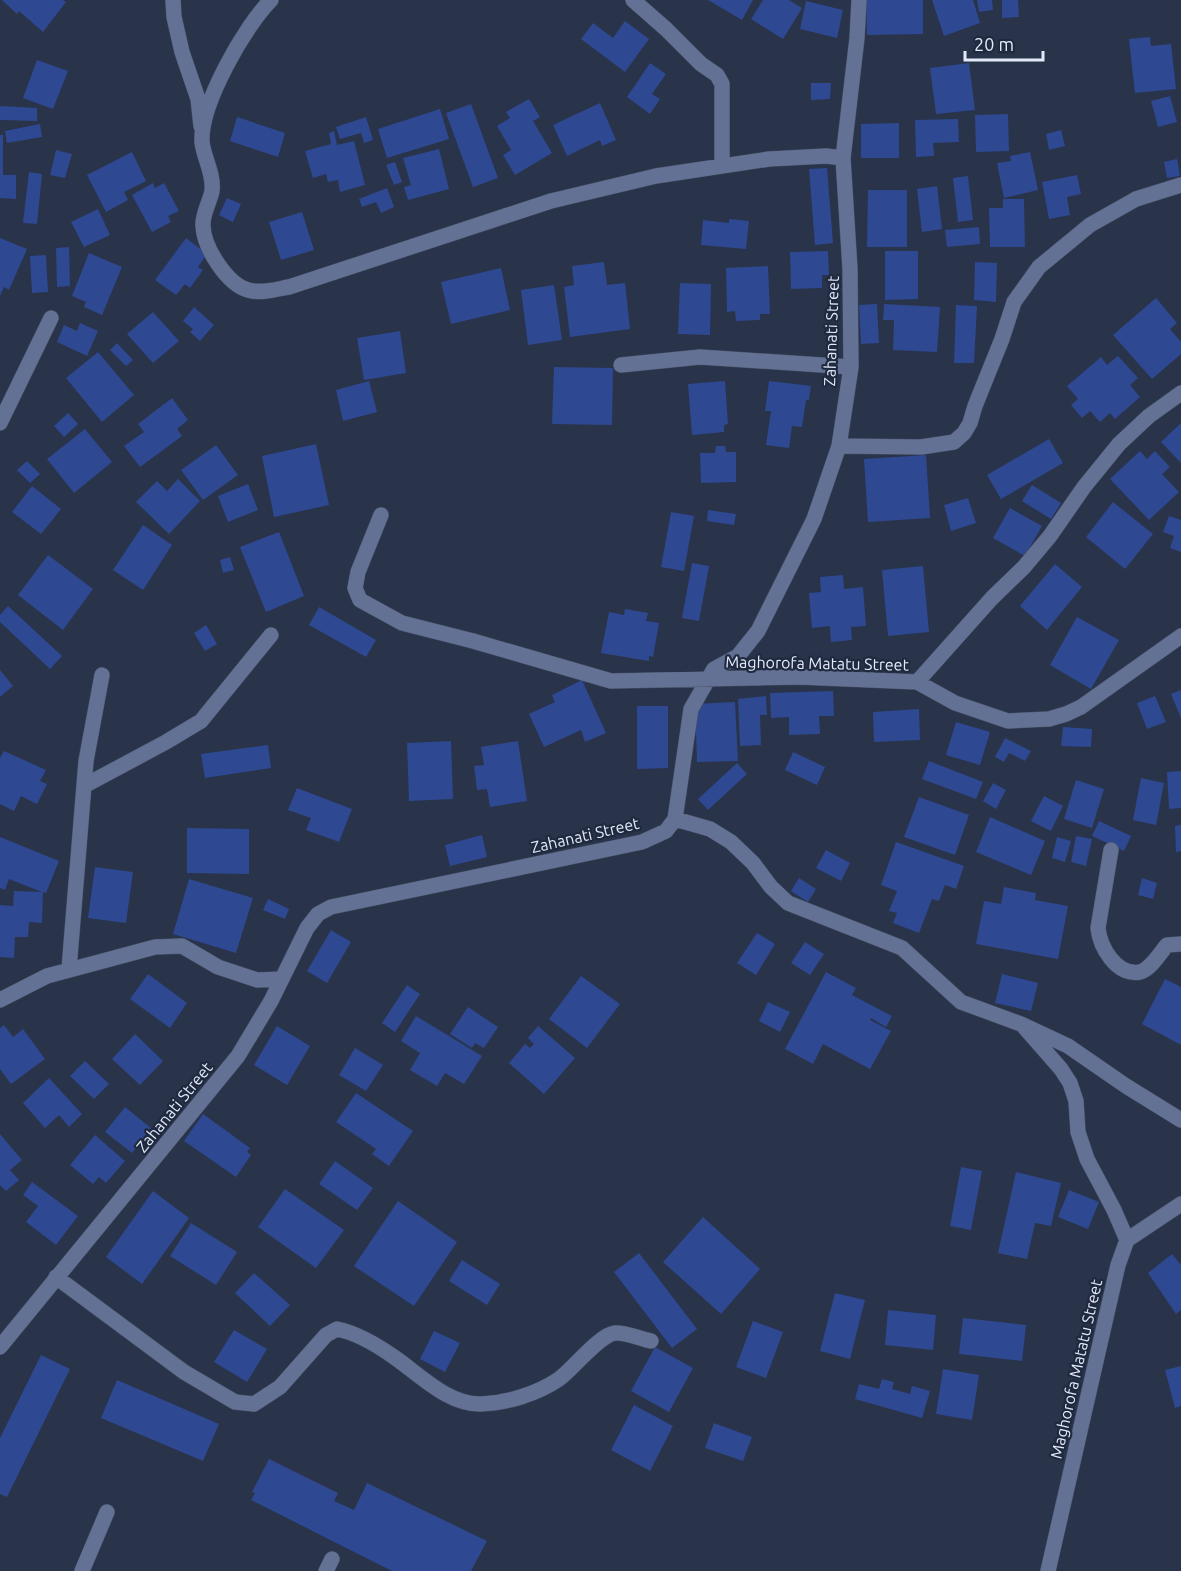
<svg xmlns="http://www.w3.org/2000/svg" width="1181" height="1571" viewBox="0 0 1181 1571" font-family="Ubuntu,sans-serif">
<rect width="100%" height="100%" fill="#29334a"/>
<!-- building -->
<path fill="#2e4991" d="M2,0H63L66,2L43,32L19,11L17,14Z
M708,0H753L742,20Z
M763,0H789L802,8L783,39L751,19Z
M866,0H923V34L867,35Z
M932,0H973L980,23L944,36Z
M977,0H992L993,10L979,12Z
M1002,0H1018L1019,17L1002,18Z
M806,1L843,10L837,38L800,29Z
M625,21L649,39L625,72L581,39L593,23L613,38Z
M1150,37L1151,46L1171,44L1176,89L1135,93L1129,39Z
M37,60L68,71L53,109L23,98Z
M650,63L666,74L652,94L660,99L650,114L627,97Z
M969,63L975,110L936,114L930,68Z
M811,83H831L830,99L811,100Z
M1170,96L1177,122L1158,127L1151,101Z
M529,99L540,117L533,121L552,153L515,175L503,155L511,150L497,126L510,118L506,112Z
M600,103L616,140L602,146L600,140L567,156L553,125Z
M471,104L498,178L473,187L446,113Z
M0,106L37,108V121L0,120Z
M440,109L449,139L387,158L378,129Z
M1008,114L1009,151L976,152L975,115Z
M237,117L285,133L278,157L230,141Z
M366,117L373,140L364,143L361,133L340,139L336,127Z
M958,119L959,142L933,143L934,156L916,157L915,120Z
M899,123V158H861V124Z
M40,124L42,137L7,143L5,131Z
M1061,130L1065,146L1049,150L1046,134Z
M334,131L337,145L354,141L365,185L340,192L338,180L328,182L326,174L313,178L305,151L331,144L329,133Z
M0,135H3V175H16V199L0,198Z
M439,149L449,189L408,200L404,187L411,185L403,158Z
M56,150L72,154L65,178L50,175Z
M132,152L146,181L124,192L128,200L106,212L87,175Z
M1030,152L1038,190L1004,198L997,163L1011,161L1010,156Z
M1177,159L1180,176L1167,178L1164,162Z
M395,162L402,182L394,185L386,165Z
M827,168L833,243L815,245L809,169Z
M29,172L42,174L37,224L23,223Z
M1077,175L1081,194L1067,197L1070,215L1049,219L1042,182Z
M968,176L973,220L958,222L953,178Z
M153,183L155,188L164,183L179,211L168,216L171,222L152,232L132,195Z
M937,186L942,229L922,232L917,189Z
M387,188L394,207L381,213L376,202L362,207L359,199Z
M868,190H907V247H867Z
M227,198L241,204L233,222L219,215Z
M1003,199H1024L1025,247H990L989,208H1003Z
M98,209L110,235L84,247L71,222Z
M302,212L314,250L281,260L269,222Z
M729,219L749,221L746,249L701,245L703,220L729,223Z
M979,227L980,244L947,247L945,230Z
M0,238L27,249L9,290L4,287L0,296Z
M186,238L207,254L198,267L203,270L190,288L185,284L176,295L155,280Z
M69,247L70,286L57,287L56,248Z
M828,251L829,275H822V288L791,289L790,252Z
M885,251H918V299L885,300Z
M89,253L122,267L102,315L84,307L86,302L72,296Z
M46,255L48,292L32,293L30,256Z
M604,262L607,285L625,283L630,329L570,337L564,287L574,285L572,266Z
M975,262L997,263L996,302L974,300Z
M768,266L770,314H760V320L736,321L735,311L727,312L726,268Z
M501,268L510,310L451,324L441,282Z
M680,283L711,284L710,335L678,334Z
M554,285L562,340L528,345L521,290Z
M1156,298L1177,323L1170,329L1181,342V354L1152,379L1113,335Z
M877,304L879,343L861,344L859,305Z
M884,304L940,307L937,352L893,350L894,320H883Z
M956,305L977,306L974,363H954Z
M194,307L214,325L200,341L190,332L193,329L183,321Z
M153,312L179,341L153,363L127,334Z
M80,323L98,331L87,356L57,342L64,325L77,331Z
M400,331L406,373L364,380L357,338Z
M117,343L133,360L126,366L110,350Z
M98,352L134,395L102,422L66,378Z
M1118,356L1138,378L1130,385L1140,397L1115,419L1110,413L1100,422L1090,411L1082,418L1071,405L1078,399L1067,386L1101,357L1107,365Z
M554,367L613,368L612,425L552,424Z
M369,381L377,412L343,421L336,390Z
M725,381L728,424L724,425V432L692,435L688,384Z
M769,381L811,386L809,400H806L802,427L792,426L789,448L766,445L771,411H765Z
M172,398L188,420L177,429L182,436L140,467L124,446L144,432L138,424Z
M68,413L78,424L64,437L54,426Z
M1181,423V463L1161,442Z
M85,429L112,462L74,493L47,459Z
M1049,439L1063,463L1001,499L987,475Z
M316,444L329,505L274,517L262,456Z
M216,445L238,475L203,500L181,470Z
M716,446H725L726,452H736V482L701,483L700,453H715Z
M1140,451L1147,459L1155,451L1170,467L1162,474L1179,492L1149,520L1110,479Z
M926,455L930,518L868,522L864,459Z
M27,461L40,474L30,483L17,470Z
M178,479L200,501L169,534L136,502L157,481L167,491Z
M248,484L258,510L228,522L218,496Z
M1032,485L1061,503L1051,519L1022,501Z
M32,486L61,509L41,534L12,512Z
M968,498L976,523L951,531L944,505Z
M1113,502L1153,534L1125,569L1086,537Z
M1010,508L1042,526L1025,556L993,538Z
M708,510L736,514L734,525L707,521Z
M671,512L694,516L684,571L661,567Z
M1169,516L1181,520V552L1170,548L1174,536L1163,532Z
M143,525L172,545L143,590L113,570Z
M279,532L304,596L266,612L240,547Z
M48,555L93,589L63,630L18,595Z
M230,557L234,570L223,573L220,560Z
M692,563L709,566L699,621L682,618Z
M1055,564L1082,587L1047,630L1020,606Z
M923,566L929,632L888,636L882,570Z
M843,575L844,589L863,587L866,626L851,627L852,640L831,642L830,626L812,628L809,593L821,592L820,577Z
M8,606L62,656L50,669L0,622V615Z
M319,607L376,640L366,657L309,625Z
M625,609L648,613L646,621L659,623L653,657L649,656V661L601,653L609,612L624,615Z
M1077,617L1119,640L1091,689L1050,665Z
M206,625L217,644L205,651L194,633Z
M0,670L13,686L0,697Z
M582,680L606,733L585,742L581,730L544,747L529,714L555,702L552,695Z
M1181,690V718L1171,694Z
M833,691L834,716H819L820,734L789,735V717L771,718L770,693Z
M766,696L767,715H760L761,745L740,746L738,699Z
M1155,696L1166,722L1147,729L1137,703Z
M735,702L738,761L697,762L695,704Z
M637,706H668V768L637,769Z
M919,709L920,740L874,742L873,712Z
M956,722L990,732L980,765L946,755Z
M1063,727L1092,729L1091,747L1061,746Z
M1005,738L1031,751L1025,761L1009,753L1004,762L995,757Z
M451,741L453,799L409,801L407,743Z
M518,741L527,801L490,807L487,789L477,790L474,766L484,765L481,747Z
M268,745L271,768L205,778L201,754Z
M4,751L46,770L40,781L47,784L37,804L21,796L14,811L0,804V758Z
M793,752L825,767L817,785L785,770Z
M929,761L983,782L976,799L922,779Z
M737,763L747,774L708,810L698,799Z
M1181,771V808L1169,809L1167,772Z
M1141,778L1164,783L1156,825L1133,820Z
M1076,780L1104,789L1092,828L1064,819Z
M993,783L1006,790L996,809L983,801Z
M297,788L352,809L339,842L306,830L311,818L288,810Z
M1044,796L1063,806L1051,831L1031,821Z
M919,797L969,815L955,855L904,837Z
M990,817L1045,841L1031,875L976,852Z
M1099,821L1131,836L1124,851L1092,836Z
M1181,825V851L1176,852L1175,826Z
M187,828L249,829V874L187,873Z
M482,835L487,857L450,866L445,845Z
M1076,836L1092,839L1086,866L1071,862Z
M0,837L59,861L46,893L43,892L42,923L29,922L28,937H15L14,958L0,957V905L13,906L14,891L42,892L9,879L5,890L0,888Z
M1057,837L1071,841L1065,862L1052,858Z
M896,842L964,866L956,889L945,885L939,901L932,899L919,933L893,923L897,913L889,911L897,891L881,885Z
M826,850L850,863L841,881L816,868Z
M95,867L133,872L126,923L88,918Z
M799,878L816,889L808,902L791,891Z
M1142,878L1157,883L1153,899L1138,895Z
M189,879L253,898L236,953L173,934Z
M1004,887L1036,893L1035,900L1068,906L1058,959L976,944L984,901L1001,904Z
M268,899L289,909L285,919L263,910Z
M331,930L351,942L327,983L307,971Z
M757,933L775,944L756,975L737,963Z
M805,942L824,954L810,975L791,963Z
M826,972L856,988L852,995L892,1016L886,1027L871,1018L870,1020L891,1031L870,1069L823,1044L813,1064L785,1049Z
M148,974L187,1003L170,1028L130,999Z
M1002,974L1038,983L1031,1011L995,1003Z
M581,976L620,1004L587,1048L549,1019Z
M1165,979L1181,987V1045L1142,1024Z
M407,985L420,994L395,1032L382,1023Z
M768,1002L790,1012L780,1032L759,1021Z
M468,1007L498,1027L484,1048L475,1043L472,1048L450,1034Z
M416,1016L482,1056L464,1084L445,1073L437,1086L410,1070L420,1053L401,1041Z
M4,1025L13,1037L23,1029L45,1059L11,1084L0,1069V1028Z
M277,1026L310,1046L287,1085L254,1065Z
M538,1026L575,1058L544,1094L509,1063L525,1044L530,1048L534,1044L528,1038Z
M135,1034L163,1061L140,1085L112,1059Z
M355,1048L383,1065L366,1091L339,1075Z
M85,1061L109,1084L94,1099L70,1076Z
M49,1078L82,1114L69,1127L59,1115L45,1128L23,1103Z
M356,1093L413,1131L389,1166L372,1154L376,1149L336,1122Z
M125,1107L151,1128L132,1153L105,1132Z
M203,1114L250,1148L247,1152L251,1155L236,1177L184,1141Z
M0,1134L22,1160L10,1170L19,1180L6,1191L0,1185Z
M95,1135L125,1161L106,1183L99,1177L93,1184L70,1165Z
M335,1161L373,1188L357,1210L319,1184Z
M961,1167L982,1171L971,1230L950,1226Z
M1016,1172L1061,1183L1051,1226L1035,1223L1027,1259L998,1253Z
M32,1182L78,1216L56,1245L26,1222L38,1206L23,1195Z
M285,1189L344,1230L316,1268L258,1227Z
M1069,1190L1099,1202L1088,1229L1058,1217Z
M153,1191L189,1218L142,1284L106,1257Z
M398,1201L457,1242L414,1306L354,1266Z
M703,1217L760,1269L721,1314L663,1262Z
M191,1223L237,1252L216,1285L170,1256Z
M639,1253L697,1329L672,1348L614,1272Z
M1172,1254L1181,1265V1310L1176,1314L1148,1273Z
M462,1260L500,1284L487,1305L449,1281Z
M254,1273L290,1305L270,1326L235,1293Z
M835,1293L865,1300L850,1359L820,1351Z
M888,1310L936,1315L933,1350L885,1345Z
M963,1318L1026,1325L1022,1361L959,1354Z
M753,1321L783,1332L766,1378L736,1367Z
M234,1330L267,1349L247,1382L214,1362Z
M434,1331L460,1343L445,1372L420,1359Z
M655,1347L693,1368L669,1412L631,1391Z
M41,1355L70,1369L7,1497L0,1494V1438Z
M1181,1366V1406L1175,1408L1165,1370Z
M943,1369L979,1375L972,1420L936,1414Z
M882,1379L894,1382L892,1389L910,1394L912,1386L930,1391L922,1418L855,1399L859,1384L879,1389Z
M117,1380L219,1424L203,1461L101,1418Z
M634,1405L673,1426L650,1471L611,1450Z
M714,1423L752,1437L743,1461L705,1448Z
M269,1459L338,1493L334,1501L354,1510L367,1483L487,1541L471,1571H392L251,1500L255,1493L252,1492Z"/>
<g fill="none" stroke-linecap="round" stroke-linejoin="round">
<defs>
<path id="minor" d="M173,0L174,17L182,52L198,99L201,126
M271,0C245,26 200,104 202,142C204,159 214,173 212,191C210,202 202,214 203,226C204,248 227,284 248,290C261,294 277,289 289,287L551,201L656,176L769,159L826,156L843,158
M633,0L666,29L701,64L717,75L722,84V165
M621,365L700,357L851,367
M0,423L51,318
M839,446L921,447L954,442L964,433L970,423L975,406L1002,339L1014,302L1039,267L1090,225L1136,199L1181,185
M381,515L358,572L355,588L360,600L402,623L473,641L611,681L799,677L917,682L955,703L1008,721L1049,719L1066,714L1081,707L1181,636
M917,682L992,598L1024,567L1050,536L1084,487L1119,444L1149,416L1181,393
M84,786L166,742L201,721L271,635
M675,819L710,829L731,842L753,863L771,887L788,903L902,948L961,1002L1021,1024L1068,1046L1126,1086L1181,1120
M1111,850L1098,928C1100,947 1116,976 1140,972C1151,969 1160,953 1167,945L1181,944
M69,969L86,761L102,675
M0,1000L47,976L155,947L182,946L218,967L257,980L282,979
M1025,1028L1061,1069L1070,1083L1076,1101L1078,1132L1087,1159L1114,1210L1127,1240
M56,1277L184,1372L235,1402L254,1404L280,1387L326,1335L337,1329C357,1333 377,1345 394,1357C419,1374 448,1405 481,1404C507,1403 537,1394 559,1379C574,1368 599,1335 615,1333C626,1332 640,1339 651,1341
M0,1347L238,1056L271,1001L307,928L318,914L331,907L642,842L666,831L675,819L691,709L714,669L738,656L758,631L814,519L839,446L851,367L850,269L843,158L857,38L859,0
M82,1571L107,1512
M326,1571L332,1559
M1048,1571L1118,1265L1127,1240L1181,1204"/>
</defs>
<!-- minor casing -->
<use href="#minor" stroke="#475066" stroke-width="16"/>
<!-- minor -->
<use href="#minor" stroke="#637294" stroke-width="15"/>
</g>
<g text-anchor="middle" stroke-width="4.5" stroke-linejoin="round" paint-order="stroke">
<!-- street labels -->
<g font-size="16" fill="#e3eaf9" stroke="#1f293f">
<text transform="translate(831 331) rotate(-88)" y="6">Zahanati Street</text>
<text transform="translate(817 663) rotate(1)" y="6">Maghorofa Matatu Street</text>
<text transform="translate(585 835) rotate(-13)" y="6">Zahanati Street</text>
<text transform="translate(174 1107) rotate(-51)" y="6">Zahanati Street</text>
<text transform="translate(1076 1369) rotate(-77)" y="6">Maghorofa Matatu Street</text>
</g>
</g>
<!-- scale -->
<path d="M965 51v9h78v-9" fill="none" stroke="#e3eaf9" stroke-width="3"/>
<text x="974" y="51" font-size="18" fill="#e3eaf9" stroke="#1f293f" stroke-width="4.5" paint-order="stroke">20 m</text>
</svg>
